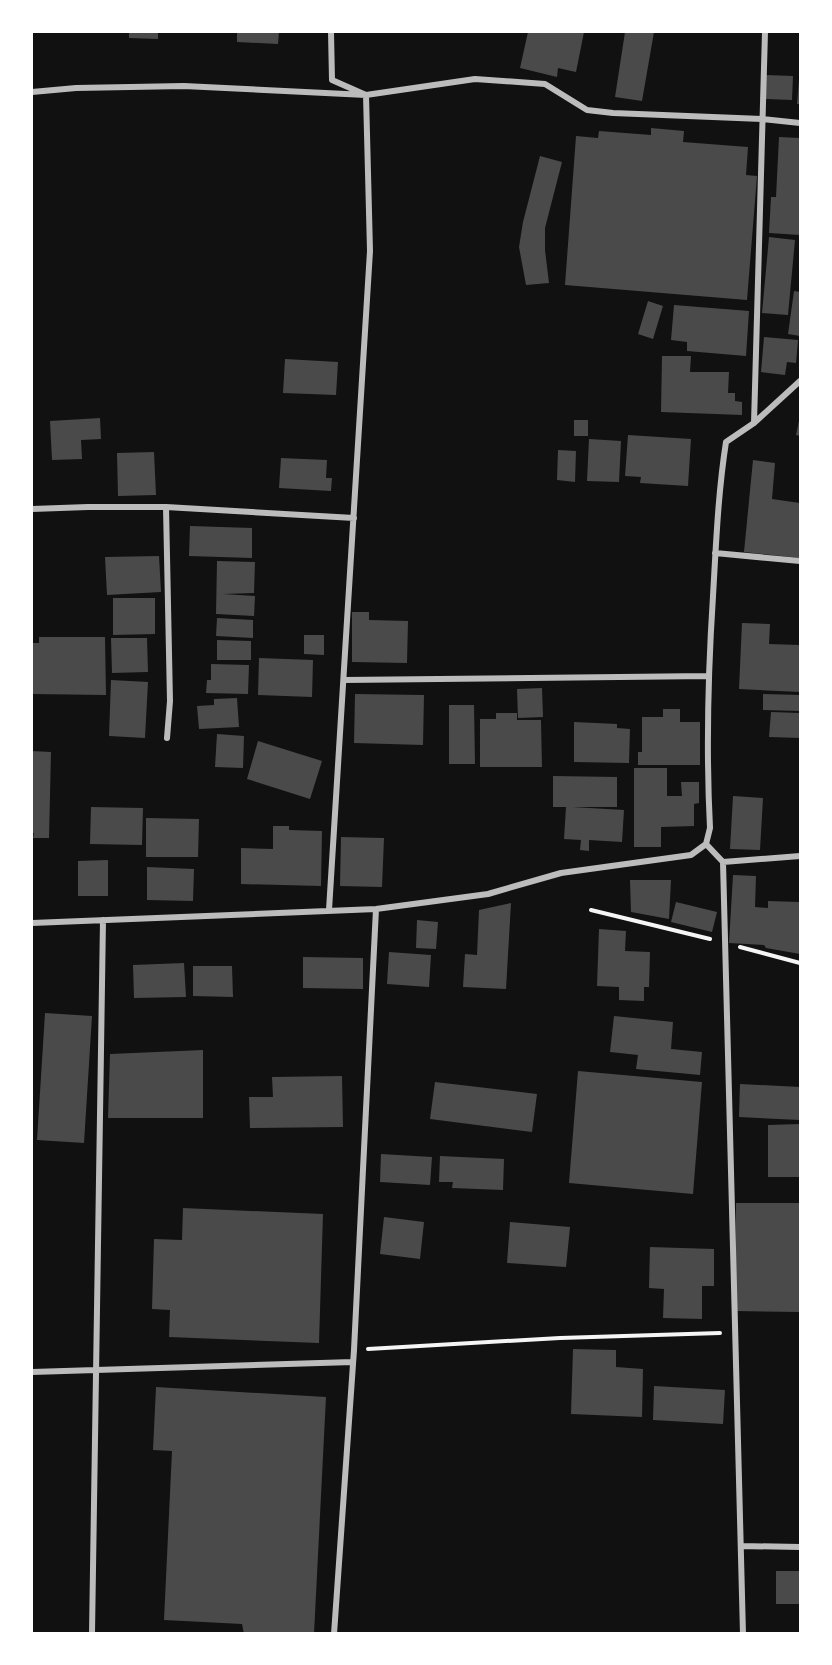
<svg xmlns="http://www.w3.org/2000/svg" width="832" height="1665" viewBox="0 0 832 1665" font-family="'Times New Roman',serif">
<rect width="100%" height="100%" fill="#111"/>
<!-- building -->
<path fill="#4a4a4a" d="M129,32H158V39L129,38Z
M237,32H279L278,44L237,42Z
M528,32H584L576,72L558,68L557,77L520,68Z
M625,32H654L642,101L615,97Z
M766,75L793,76L792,100L766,99Z
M799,80H800V104H797Z
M651,128L684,131L683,142L748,147L746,175L757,176L747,300L565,285L576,136L598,138L599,131L651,135Z
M779,137L800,138V235L769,233L771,197H776Z
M540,156L562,162L545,228V250L549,283L526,285L519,247L523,222Z
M769,237L795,240L788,315L762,313Z
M794,291L800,292V336L788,334Z
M648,301L663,306L653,339L638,334Z
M674,305L749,311L746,356L687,351V342L671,340Z
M764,337L798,340L796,363L787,362L785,375L761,372Z
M662,356H691L690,372H729L728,393H735V401L742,402V415L661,412Z
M285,359L338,362L336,395L283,393Z
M800,416V436L796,435Z
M100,418L101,439L81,440L82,459L52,460L50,421Z
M574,420H588V436H574Z
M628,435L691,439L688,486L640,483L641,477L625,476Z
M589,439L621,441L619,482L587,481Z
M558,450L576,451L575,482L557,480Z
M154,452L156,495L118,496L117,453Z
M281,458L327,460L326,478H332L331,491L279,488Z
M753,460L775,463L772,499L800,503V558L744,552Z
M190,526L252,528V558L189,556Z
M159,556L161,592L107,595L105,557Z
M217,561L255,562L254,593L223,594L255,596L254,616L216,614Z
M113,598H155V634L113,635Z
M352,612H369V620L408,621L407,663L352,662Z
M217,618L253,620V638L216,636Z
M742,623L770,624L769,644L800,645V692L739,689Z
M304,635H324V655L304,654Z
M39,637H105L106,695L32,694V643H39Z
M111,638H147L148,672L112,673Z
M217,640L251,641V660H217Z
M259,658L313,660L312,697L258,695Z
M211,664L249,665L248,694L206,693L207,680H211Z
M111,680L148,682L145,738L109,736Z
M542,688L543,717L518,718L517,689Z
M355,694L424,695L423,745L354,743Z
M763,694L800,695V711L763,710Z
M237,698L239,727L199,729L197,706L214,705V699Z
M449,705H474L475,764H449Z
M663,709H680V722H700V765H638V752H642V717H663Z
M771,712L800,713V738L769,737Z
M496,713H517V720H541L542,767H480V719H496Z
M574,722L617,724V728L630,729L629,763L574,762Z
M217,734L244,736L243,768L215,767Z
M258,741L322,761L310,799L247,779Z
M32,751L51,752L49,838H33L34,833H32Z
M634,768H667V796H682L681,782H699V803L694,804V826L661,827V847H634Z
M553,776L617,777V807H572L624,810L622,842L589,840V851L580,850L581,840L564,839L566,807H553Z
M733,796L763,798L760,850L730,849Z
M91,807L143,808L142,845L90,844Z
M146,818L199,819L198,857H146Z
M273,826H289V830L322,831L321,886L241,884V848L273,849Z
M341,837L384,838L382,887L340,886Z
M108,860V896H78V861Z
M147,867L194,869L193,901L147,900Z
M733,875L756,876L755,907L768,908V901L800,902V954L766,948L764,945L729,943Z
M630,880H671L669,919L631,912Z
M676,902L717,912L712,932L671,922Z
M511,903L506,989L463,987L465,954L477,955L479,910Z
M417,920L438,922L436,949L416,948Z
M599,929L626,931L625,951L650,952L649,987H644V1001L619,1000V987L597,986Z
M389,952L431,955L429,987L387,984Z
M303,957L363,958V989L303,988Z
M184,963L186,997L134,998L133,965Z
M193,966H232L233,997L193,996Z
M45,1013L92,1016L84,1143L37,1140Z
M614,1016L673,1022L671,1049L702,1052L700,1075L636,1069L638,1055L610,1052Z
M203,1050V1118H108L110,1054Z
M578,1071L702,1082L693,1194L569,1183Z
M342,1076L343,1127L250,1128L249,1097H273L272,1077Z
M435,1082L537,1094L532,1132L430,1119Z
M740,1084L800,1087V1120L739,1117Z
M800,1124V1177H768V1125Z
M381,1154L432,1157L430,1185L380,1182Z
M440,1156L504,1159L503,1190L452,1188L453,1182H439Z
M736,1203H800V1312L735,1311Z
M183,1208L323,1214L319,1343L169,1337L170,1310L152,1309L154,1239L182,1240Z
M384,1217L424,1222L420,1259L380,1254Z
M510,1222L570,1227L566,1267L507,1263Z
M650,1247L714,1249V1286H702V1319L663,1318L664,1289L649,1288Z
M573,1349L616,1350V1367L643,1369L642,1417L571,1414Z
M654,1386L725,1390L723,1424L653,1420Z
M156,1387L326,1397L314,1634H244L242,1624L164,1620L172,1451L153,1450Z
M776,1571H800V1604H776Z"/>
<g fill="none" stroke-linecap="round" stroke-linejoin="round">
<!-- path -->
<path stroke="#f5f5f5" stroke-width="4" d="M591,910L710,939
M740,947L800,963
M368,1349L560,1338L720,1333"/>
<!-- minor -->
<path stroke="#bcbcbc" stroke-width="6" d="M32,92L76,88L184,86L366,95L475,79L545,84L587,110L613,113L762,119L800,123
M754,423L765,32
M166,507L170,701L167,738
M32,509L88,507H166L354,518
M715,553L800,561
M344,680L708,676
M706,844L723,862L743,1634
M723,862L800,856
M329,910L370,251L366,95L332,80L331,32
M32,923L376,909L488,894L561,873L691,855L706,844L710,828C706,751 708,673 713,596C716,545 718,493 726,442L754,423L800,381
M32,1372L353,1362
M741,1546L800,1547
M92,1634L103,920
M334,1634L354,1350L376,909"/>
</g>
<!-- border -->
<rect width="832" height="1665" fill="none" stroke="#ffffff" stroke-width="66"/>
</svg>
